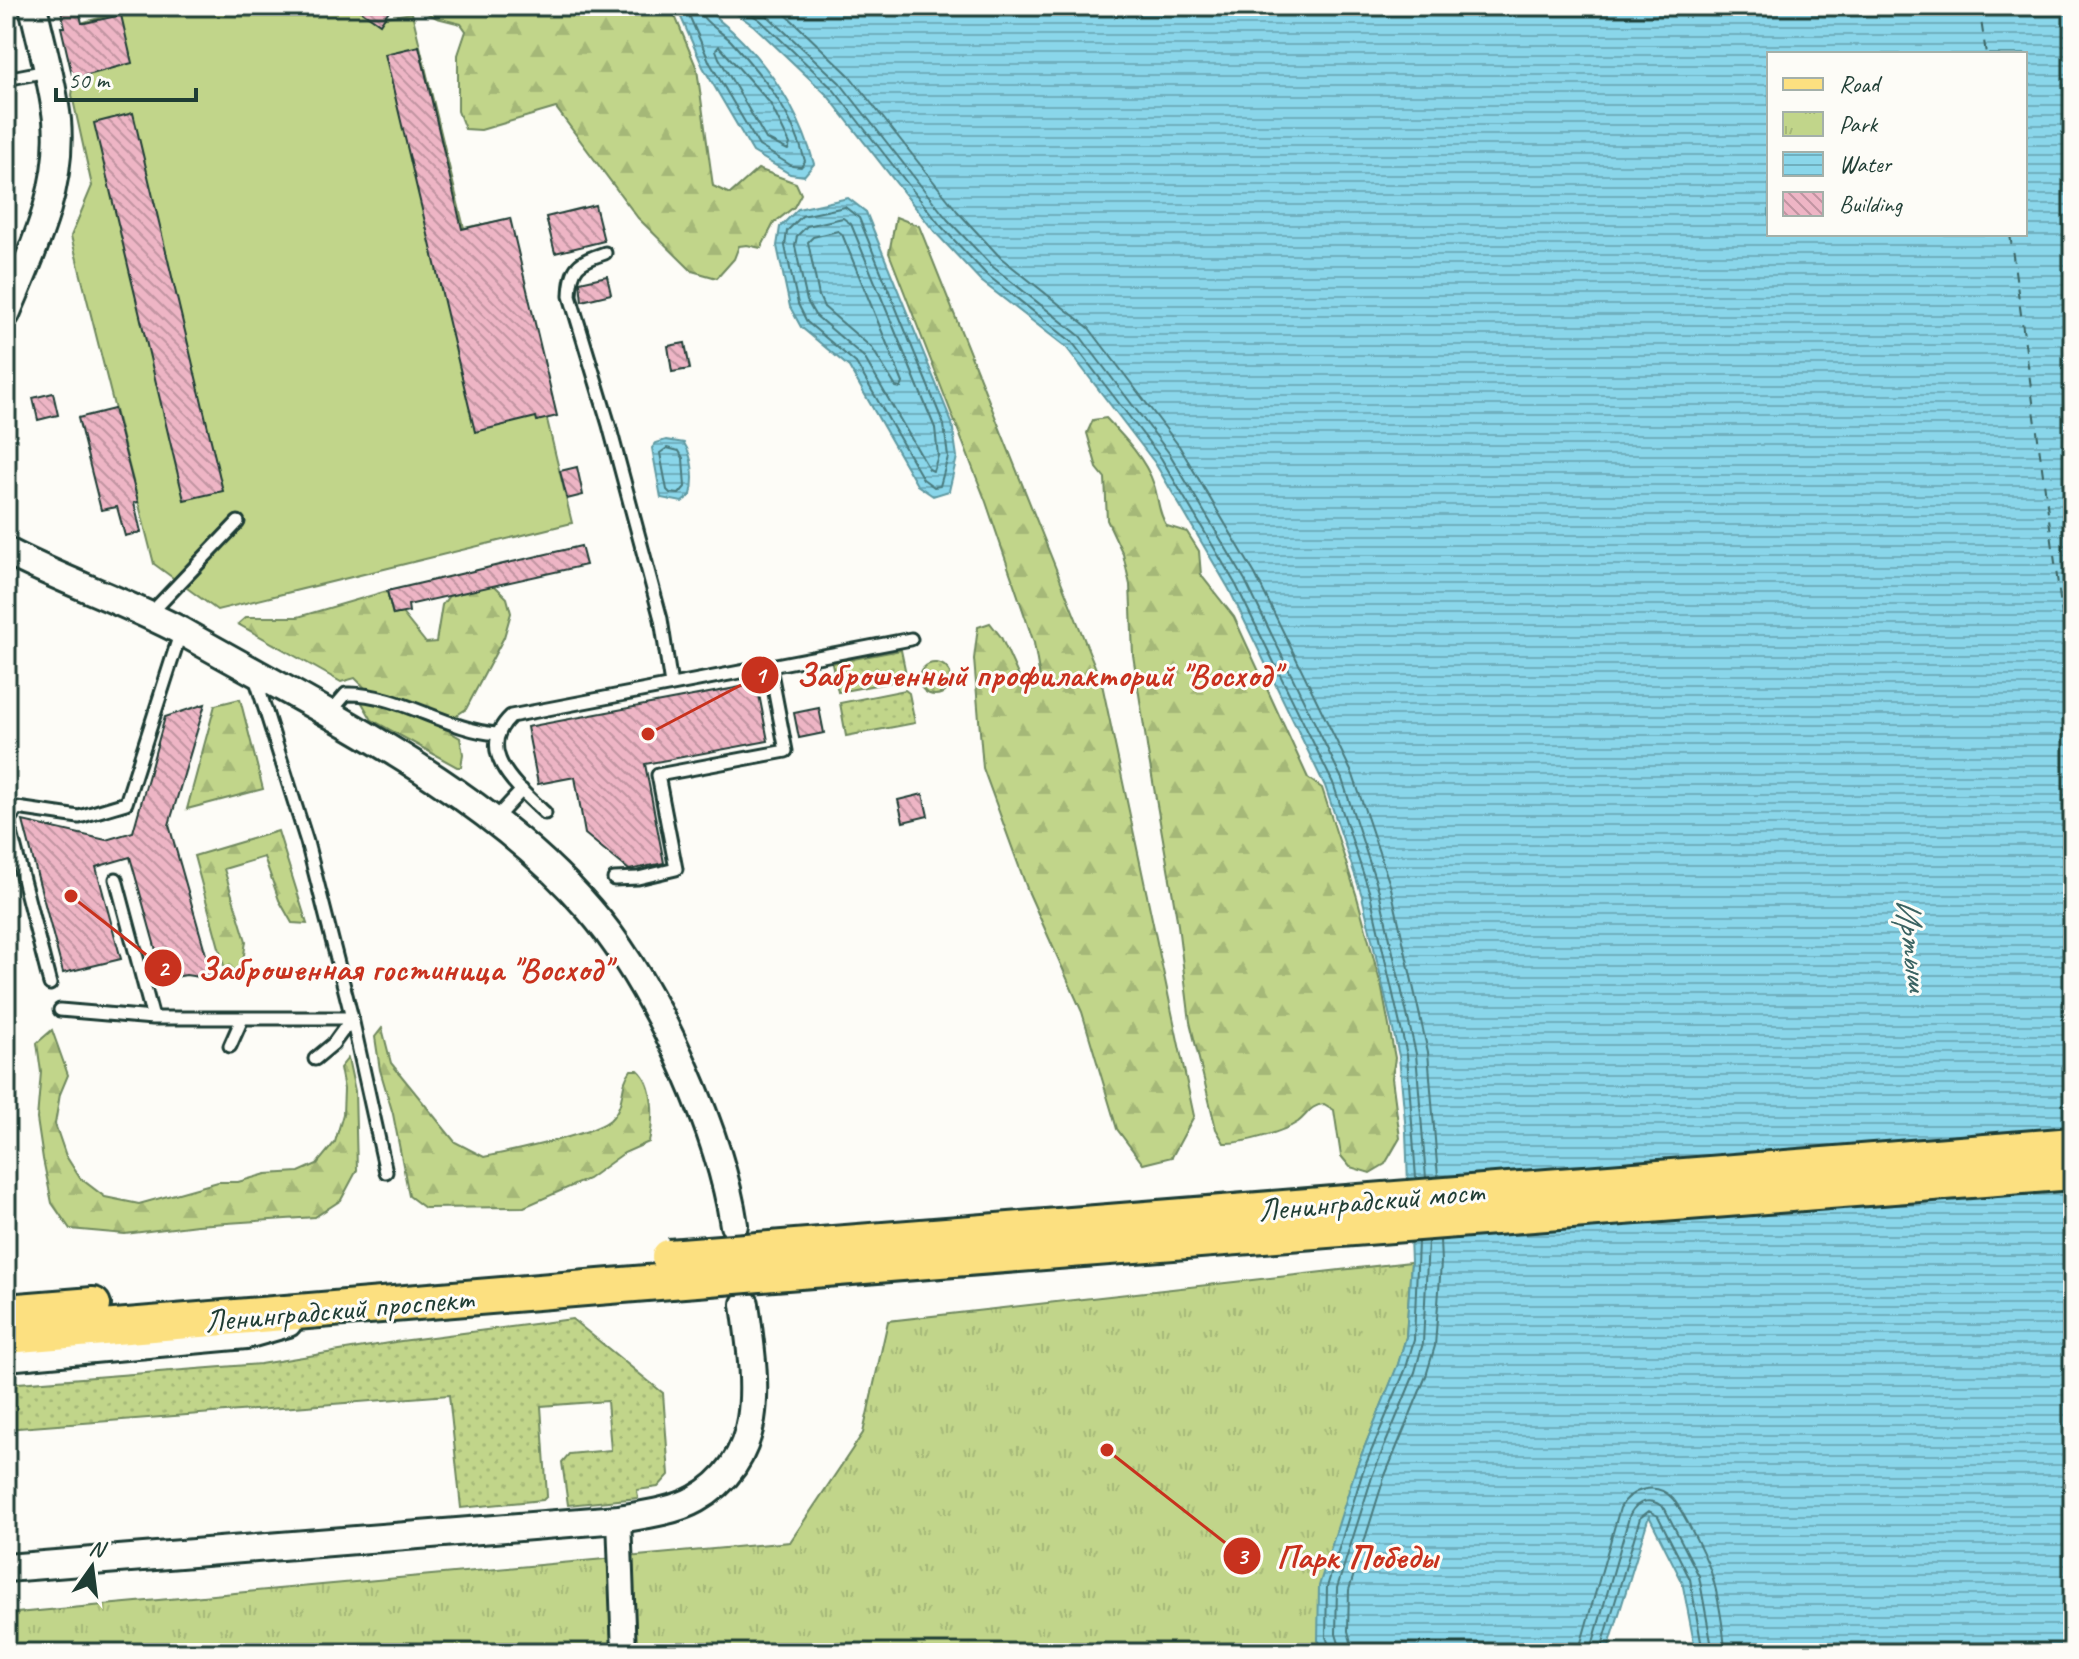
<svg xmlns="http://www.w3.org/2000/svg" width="2079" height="1659" viewBox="0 0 2079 1659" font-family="Caveat,sans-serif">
<defs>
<pattern id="grass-dots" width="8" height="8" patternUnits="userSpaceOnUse" patternTransform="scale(2)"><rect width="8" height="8" fill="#c1d58a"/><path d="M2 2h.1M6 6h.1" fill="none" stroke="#a5b878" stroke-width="1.8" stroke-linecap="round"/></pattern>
<pattern id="forest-firs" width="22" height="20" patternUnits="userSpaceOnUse" patternTransform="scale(2)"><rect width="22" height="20" fill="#c1d58a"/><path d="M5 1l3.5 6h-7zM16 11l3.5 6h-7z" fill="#a5b878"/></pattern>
<pattern id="park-tufts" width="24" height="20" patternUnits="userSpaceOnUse" patternTransform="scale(2)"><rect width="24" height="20" fill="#c1d58a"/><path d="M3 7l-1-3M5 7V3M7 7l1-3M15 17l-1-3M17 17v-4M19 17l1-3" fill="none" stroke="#a5b878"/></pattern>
<pattern id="water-rules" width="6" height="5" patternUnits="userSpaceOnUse" patternTransform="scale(2)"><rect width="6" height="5" fill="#8ad6ea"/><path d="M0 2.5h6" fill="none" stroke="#70afbe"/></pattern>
<pattern id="building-back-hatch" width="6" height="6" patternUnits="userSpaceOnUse" patternTransform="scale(2)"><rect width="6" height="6" fill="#eeb5c5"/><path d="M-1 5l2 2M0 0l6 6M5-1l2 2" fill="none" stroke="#c094a1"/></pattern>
</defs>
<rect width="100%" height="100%" fill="#fdfcf7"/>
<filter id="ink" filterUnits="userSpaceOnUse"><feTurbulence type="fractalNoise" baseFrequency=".0125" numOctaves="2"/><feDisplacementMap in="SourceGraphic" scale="16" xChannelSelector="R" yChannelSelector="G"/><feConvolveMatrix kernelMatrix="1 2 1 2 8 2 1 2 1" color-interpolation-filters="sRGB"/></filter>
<g filter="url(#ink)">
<!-- grass -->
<path fill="url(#grass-dots)" stroke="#70895f" stroke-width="2" d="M901,650L906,674L902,680L838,692L832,663Z
M919 679a16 16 0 1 1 32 0a16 16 0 1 1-32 0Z
M905,690L909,693L915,723L846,736L840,703Z
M572,1319L663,1393L669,1475L658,1487L637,1490L638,1498L568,1505L562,1462L569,1454L611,1450L607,1401L541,1406L547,1496L543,1500L461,1508L449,1395L6,1429V1384L260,1364L401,1341Z"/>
<!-- forest -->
<path fill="url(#forest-firs)" stroke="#70895f" stroke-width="2" d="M413,6H671L697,69L713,186L730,194L758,169L796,183L801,194L794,207L774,223L761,248L747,245L739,246L734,259L717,278L692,271L638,218L556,108L481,130L465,129L458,111V55L466,31L461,24L437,18Z
M896,217L919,226L1102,684L1194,1116L1172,1157L1143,1164L1117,1129L1082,1012L1028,891L983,768L974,659L978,627L990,623L1001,637L1023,686L1035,690L1040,678L1034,643L986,502L889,253Z
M1106,418C1124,437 1146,460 1154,485C1159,500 1158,513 1167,526L1187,532L1199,551L1201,575L1234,617L1308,778L1322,788L1357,897L1382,989L1395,1058L1392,1078L1400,1138L1385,1164L1370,1173L1350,1167L1341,1156L1334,1110L1324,1104C1311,1105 1308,1114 1298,1122C1283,1132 1242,1144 1224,1143L1216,1129L1190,1022L1178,925L1149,759L1133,655L1130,585L1123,554L1107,520L1105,478L1097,468L1087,433L1093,420Z
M494,585L507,598L511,613L504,637L466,709L454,717L450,732L460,738L463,754L461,767H457L372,720L358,696L365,688L355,678L341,682L238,624L246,617H298L387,591L393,615L402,613L426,643L436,642L442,605L449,596Z
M240,699L263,789L187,809L215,705Z
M278,831L307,924L292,923L279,900L264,857L224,869L246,941L242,968L227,977L194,856Z
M382,1028L391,1063L455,1142L484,1157C508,1152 595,1134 610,1120C627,1103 618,1087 631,1070H638C655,1085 654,1120 649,1142L624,1153L588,1179L524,1207L425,1208L409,1196L393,1114L380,1070L375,1037Z
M52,1030L68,1075L60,1094L55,1124L66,1156L80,1178L105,1197L139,1204L218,1182H238L266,1174L299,1172L317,1164L335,1142L343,1114L344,1089L340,1068L348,1058L355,1091L357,1170L341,1200L315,1217L197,1225L125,1234L70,1229L52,1203L43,1159L37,1119L41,1072L37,1043Z"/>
<!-- park -->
<path fill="url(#park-tufts)" stroke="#70895f" stroke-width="2" d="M1411,1262L1406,1337L1398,1365L1356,1468L1318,1640L1326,1653H6V1614L790,1542L863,1433L888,1321Z"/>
<!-- pitch -->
<path fill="#c1d58a" stroke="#70895f" stroke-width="2" d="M143,6H378L385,17L412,13L464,228L499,221L572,523L217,610L154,564L71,236L92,186L72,95L84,22Z"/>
<!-- water -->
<path fill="url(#water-rules)" stroke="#5f99a1" stroke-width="2" fill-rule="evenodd" d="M676,6H704C712,15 723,23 732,31C772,69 800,112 814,164L804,176L790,174L753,152L703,67Z
M725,6H2073V1653H1696L1682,1581L1649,1516L1607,1653H1326L1318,1640L1319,1586L1356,1468L1398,1364L1406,1337L1411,1262L1406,1132L1399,1056L1362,896L1325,786L1229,589L1155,463L1066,347L981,281L934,231L827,95L754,26ZM1769,54H2025V234H1769Z
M848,198L866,212L952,423L957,457L949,491L933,496L917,485L849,367L801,327L790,307L777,246L780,227L798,209Z
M666,440L684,443C693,457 695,479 691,495L682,502L661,498L652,448L656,443Z"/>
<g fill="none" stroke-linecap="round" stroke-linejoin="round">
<!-- shore -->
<path stroke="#4a7a7d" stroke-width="2" d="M685,6L710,63L759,146L792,166L801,167L805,161C792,111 765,79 731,41C721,31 700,21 698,6
M739,6L760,20L833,89L940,225L986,274L1072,342L1161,458L1236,585L1333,783L1370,894L1407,1055L1416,1178
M757,6L840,83L947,219L993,267L1080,336L1169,453L1245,580L1342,779L1379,891L1416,1054L1426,1178
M777,6L849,75L957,211L1001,258L1089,328L1179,446L1255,574L1353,775L1391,888L1428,1052L1438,1177
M719,46L770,103L790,144L788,150L766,139L719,58L716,50Z
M845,207L859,218L944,425L948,457L940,486L934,487L923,479L856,363L807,322L798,304L785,246L787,231L802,216Z
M843,218L851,224L935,428L938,456L933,471L929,469L864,357L815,315L807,301L795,246L797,236L807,226Z
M838,231L842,234L903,383L901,388L896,387L872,348L824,307L819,296L808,242L813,237Z
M667,448L679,451L683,458L685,487L679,494L670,493L667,490L660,453Z
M1332,1653L1326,1637L1327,1587L1363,1471L1406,1368L1414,1340L1418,1242
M1342,1653L1336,1634L1337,1588L1373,1474L1415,1372L1423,1343L1428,1241
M1354,1653L1348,1631L1349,1590L1384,1478L1426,1376L1435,1346L1441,1263L1440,1240
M1578,1653L1620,1508C1631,1488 1657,1481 1673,1499C1683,1511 1706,1557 1711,1572C1718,1594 1724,1630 1725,1653
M1590,1653L1630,1514C1638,1499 1653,1497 1665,1509L1699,1576L1713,1653
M1600,1653L1640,1518L1649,1511L1658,1516L1690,1579L1703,1653"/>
<!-- ferry -->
<path stroke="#3a6362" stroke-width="2" stroke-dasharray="10 8" stroke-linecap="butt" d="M1979,6L1986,54
M2010,234L2073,694"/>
</g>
<!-- building -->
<path fill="url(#building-back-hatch)" stroke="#1f3d34" stroke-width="2" d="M60,6H78L82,23H85L121,15L132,63L73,79L61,27H65Z
M354,6H392L380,24Z
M419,46L462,229L510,218L557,416L537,421L536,417L475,432L385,54Z
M133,113L223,491L184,500L94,123Z
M595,205L604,241L555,253L546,217Z
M607,276L611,294L582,301L580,282Z
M685,343L690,369L672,372L668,346Z
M53,393L58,415L38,420L33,398Z
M114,409L138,502L134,503L141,532L125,536L117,507L101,510L78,418Z
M577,467L583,495L567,499L560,471Z
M581,546L586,565L408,605L409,612L393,615L387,591Z
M757,684L768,741L645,764L664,863L629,870L585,834L575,777L538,784L527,727Z
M205,704L169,825L213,979L186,975L164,979L130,857L96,867L121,959L63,973L23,821L106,840L133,832L165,717Z
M819,708L824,733L799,738L794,713Z
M923,794L928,816L903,822L898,800Z"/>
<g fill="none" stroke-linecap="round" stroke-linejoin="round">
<defs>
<path id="service" d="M6,79L47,71
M605,253C578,262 571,266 570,296L609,425L661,619L671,685
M150,614L238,522
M255,677L307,842L352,1018L386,1172
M328,715L346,694C396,692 446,730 497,734
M545,813C519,788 473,752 511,716L911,639
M495,819L522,790
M116,879L153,1018
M614,879L638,878L676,869L658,775L786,751L770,667
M50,984L8,821L17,808L79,817L126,803L181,631
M60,1010L153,1018H352
M230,1046L242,1019
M315,1059L333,1044L352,1018"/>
<path id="minor" d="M619,1519L624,1653"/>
<path id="tertiary" d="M6,314C32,252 63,190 57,120C53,82 41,43 33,6
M6,551C63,581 124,601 181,631C320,711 484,787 589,909C630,956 660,1013 685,1069C707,1119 726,1171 734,1225
M6,1357L246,1335L288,1323
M6,1568L619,1519C643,1515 675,1511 696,1499C771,1457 754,1374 745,1304"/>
<path id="primary" d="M6,1312L93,1305
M6,1336L671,1281"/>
</defs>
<!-- service casing -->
<use href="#service" stroke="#1f3d34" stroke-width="17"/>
<!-- minor casing -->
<use href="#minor" stroke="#1f3d34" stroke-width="28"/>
<!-- tertiary casing -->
<use href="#tertiary" stroke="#1f3d34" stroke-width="32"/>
<!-- primary casing -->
<use href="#primary" stroke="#1f3d34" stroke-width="40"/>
<!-- service -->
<use href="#service" stroke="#fdfcf7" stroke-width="11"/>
<!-- minor -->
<use href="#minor" stroke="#fdfcf7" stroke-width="22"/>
<!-- tertiary -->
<use href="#tertiary" stroke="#fdfcf7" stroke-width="26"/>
<!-- primary -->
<use href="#primary" stroke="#fce080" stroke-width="34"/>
<defs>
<path id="primary-bridge" d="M669,1257L2073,1145
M671,1281L2073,1172"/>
</defs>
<!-- primary-bridge casing -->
<use href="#primary-bridge" stroke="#1f3d34" stroke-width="40" stroke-linecap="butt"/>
<!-- primary-bridge -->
<use href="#primary-bridge" stroke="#fce080" stroke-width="34"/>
</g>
</g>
<g text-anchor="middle" stroke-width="6" stroke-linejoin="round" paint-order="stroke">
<!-- street labels -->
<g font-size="32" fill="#1f3d34" stroke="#fdfcf7">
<text transform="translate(1371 1200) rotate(-5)" y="11">Ленинградский мост</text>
<text transform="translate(339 1309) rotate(-5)" y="11">Ленинградский проспект</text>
</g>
<!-- water labels -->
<g font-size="34" font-style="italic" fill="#3a6362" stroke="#fdfcf7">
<text transform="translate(1914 944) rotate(82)" y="12">Иртыш</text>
</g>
</g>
<!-- callouts -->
<path fill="none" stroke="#c8321e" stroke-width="3" d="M648 734L760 675M71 896L163 968M1107 1450L1242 1556"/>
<g fill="#c8321e" stroke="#fdfcf7" stroke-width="3">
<circle cx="648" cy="734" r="8"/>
<circle cx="71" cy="896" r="8"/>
<circle cx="1107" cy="1450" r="8"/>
<circle cx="760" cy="675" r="20"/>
<circle cx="163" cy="968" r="20"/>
<circle cx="1242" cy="1556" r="20"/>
</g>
<g font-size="24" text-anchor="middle" font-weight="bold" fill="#fff">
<text x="760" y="683">1</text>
<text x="163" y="976">2</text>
<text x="1242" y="1564">3</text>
</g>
<g font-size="34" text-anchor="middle" font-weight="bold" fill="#c8321e" stroke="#fdfcf7" stroke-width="6" stroke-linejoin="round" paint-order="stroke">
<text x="1038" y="686">Заброшенный профилакторий "Восход"</text>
<text x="404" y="980">Заброшенная гостиница "Восход"</text>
<text x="1357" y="1568">Парк Победы</text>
</g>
<!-- margin -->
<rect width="2079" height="1659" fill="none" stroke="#fdfcf7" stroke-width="32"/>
<rect x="16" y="16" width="2047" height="1627" fill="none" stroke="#1f3d34" stroke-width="3" filter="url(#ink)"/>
<!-- legend -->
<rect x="1767" y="52" width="260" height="184" fill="#fdfcf7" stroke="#a4b0a9" stroke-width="2"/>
<rect x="1783" y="78" width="40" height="12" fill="#fce080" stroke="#a4b0a9" stroke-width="2"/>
<text x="1839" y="92" font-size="24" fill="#1f3d34">Road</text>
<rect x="1783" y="112" width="40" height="24" fill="url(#park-tufts)" stroke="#a4b0a9" stroke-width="2"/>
<text x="1839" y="132" font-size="24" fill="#1f3d34">Park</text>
<rect x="1783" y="152" width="40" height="24" fill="url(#water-rules)" stroke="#a4b0a9" stroke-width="2"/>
<text x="1839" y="172" font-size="24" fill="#1f3d34">Water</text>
<rect x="1783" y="192" width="40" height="24" fill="url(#building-back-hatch)" stroke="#a4b0a9" stroke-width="2"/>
<text x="1839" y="212" font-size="24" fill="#1f3d34">Building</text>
<!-- north arrow -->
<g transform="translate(92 1567) rotate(14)" stroke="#fdfcf7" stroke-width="6" paint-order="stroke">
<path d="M0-6L14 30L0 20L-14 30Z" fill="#1f3d34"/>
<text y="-12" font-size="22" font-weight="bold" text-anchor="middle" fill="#1f3d34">N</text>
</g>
<!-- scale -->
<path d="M56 88v12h140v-12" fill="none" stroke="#1f3d34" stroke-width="4"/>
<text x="68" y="88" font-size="24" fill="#1f3d34" stroke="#fdfcf7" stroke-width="6" paint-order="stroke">50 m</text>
</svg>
